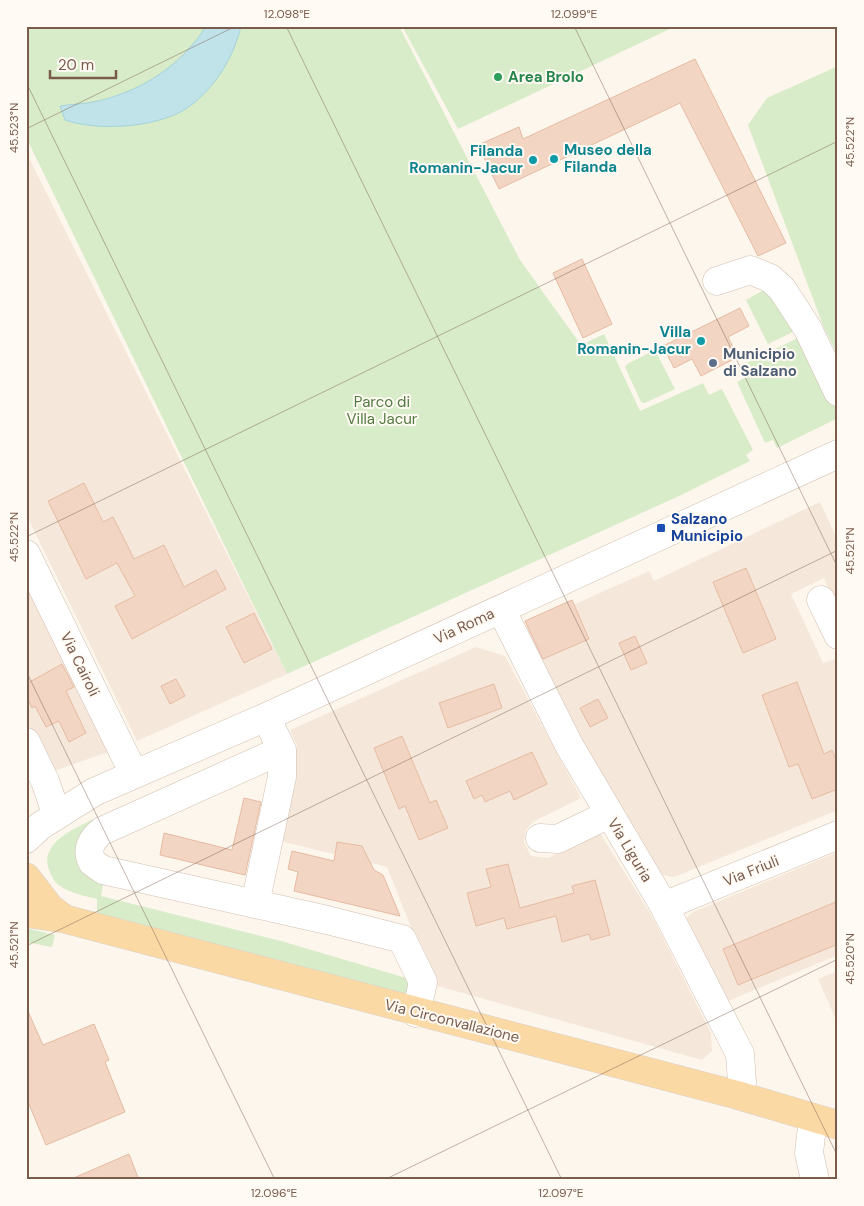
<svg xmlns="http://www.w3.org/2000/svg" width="864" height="1206" viewBox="0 0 864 1206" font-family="'DM Sans',sans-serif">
<rect width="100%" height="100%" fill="#fdf6ec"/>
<!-- residential -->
<path fill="#f5e8da" d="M26,152L287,674L137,741L26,514Z
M820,502L838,541V609L824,578L791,594L823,663L835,659L838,666V810L674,877L658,874L590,757L524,627L649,571L654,581Z
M26,577L111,751L51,772L26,722Z
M476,647L505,656L581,798L533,822L526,830L524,842L531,856L548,858L600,833L653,918L711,1033L712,1051L702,1060L434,985L387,867L276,840L297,746L290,730Z
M838,852V955L723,1003L685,927L686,918L693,912Z
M838,971V1024L818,979Z"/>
<!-- green -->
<path fill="#d8ecc9" d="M26,26H399L520,260L581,345L604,334L640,411L703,383L709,395L722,389L753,450L746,455L750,461L679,496L287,674L26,137Z
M402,26H676L458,129Z
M838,66V356L824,328L748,125L767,98Z
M769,287L797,330L768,344L746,300Z
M802,336L838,407V418L777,448L773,440L765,443L737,382L752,374L746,363Z
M655,350L675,389L645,403L641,402L625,367L627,364Z
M94,819L90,824L104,880L101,896L281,941L413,980L409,996L97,914V899C85,896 70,893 60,886C55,883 51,876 49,870C39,843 75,828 94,819Z
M26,928L55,935L52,947L26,942Z"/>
<!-- water -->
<path fill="#bfe3e8" stroke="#a5d3da" d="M206,26H241C234,56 217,84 194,103C165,128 99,132 65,120L60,106C73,104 86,104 98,101C142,91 183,64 206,26Z"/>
<!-- building -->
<path fill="#f3d5c3" stroke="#e6bba3" d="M695,59L786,243L758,256L680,103L499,189L478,145L519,127L523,139Z
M582,259L612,324L583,338L553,273Z
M740,308L749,326L728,337L738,357L701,376L692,359L674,368L663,346Z
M84,483L103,522L113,517L134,559L164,545L184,587L216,570L226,589L132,639L115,606L135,596L117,563L86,579L48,501Z
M746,568L776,639L743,653L713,582Z
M572,600L589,639L543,659L525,621Z
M254,613L272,649L244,663L226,627Z
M635,636L647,663L631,670L619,643Z
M62,664L74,687L66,691L86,733L69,742L59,721L46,727L35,706L32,708L26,695V684Z
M176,679L185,696L170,704L161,686Z
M797,682L824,754L832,750L838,765V789L812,799L798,764L789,767L762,695Z
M494,684L502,708L448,728L439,703Z
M598,699L608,718L590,727L580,708Z
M402,736L430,803L436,800L448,828L419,840L405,806L399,809L374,748Z
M532,752L547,784L514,800L510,791L485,802L482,795L474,799L466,781Z
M244,798L261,802L245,875L160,855L164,833L232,850Z
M337,842L362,846L374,870L383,875L400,916L294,891L298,872L288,869L292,851L334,861Z
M508,864L520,908L574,893L572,886L595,880L610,935L591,940L589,934L562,942L556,916L507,929L504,918L476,926L467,893L491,887L486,869Z
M838,901V944L738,985L723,949Z
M26,1007L43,1045L94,1024L109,1060L105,1062L125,1112L46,1145L26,1097Z
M129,1154L139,1180H69Z"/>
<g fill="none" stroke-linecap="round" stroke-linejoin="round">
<defs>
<path id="minor" d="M717,281L750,270L770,278L782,289L808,329L838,392
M26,554L134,774
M821,600L838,635
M501,609L569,745L664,906L740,1054L742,1082L737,1095
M266,717L282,750L102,831C91,840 86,849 92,862L103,870L327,920L402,939L423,982L416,1013
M26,742L45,781L54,807
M540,838L558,839L609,814
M26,839L40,826L94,792L266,717L838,454
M255,904L282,777V750
M664,906L838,835
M813,1118L809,1153L815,1180"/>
<path id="major" d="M26,877L50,908L65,919
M26,913L65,919L737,1095L838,1125"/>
</defs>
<!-- minor casing -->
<use href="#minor" stroke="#d1beb0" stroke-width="29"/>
<!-- major casing -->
<use href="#major" stroke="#dad1cd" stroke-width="29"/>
<!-- minor -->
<use href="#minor" stroke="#fff" stroke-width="28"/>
<!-- major -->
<use href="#major" stroke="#fbd9a5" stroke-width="28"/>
</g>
<!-- ticks -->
<path fill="none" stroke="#7a5c4d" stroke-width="1" stroke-opacity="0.45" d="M286,26L838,1157M574,26L838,568M26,82L562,1180M26,129L236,26M26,537L838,141M26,671L275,1180M26,946L838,550M384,1180L838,959"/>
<!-- markers -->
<circle fill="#2e9e5b" stroke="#fffaf3" stroke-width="2" cx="498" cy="77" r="5"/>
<g fill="#0f9aa8" stroke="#fffaf3" stroke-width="2">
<circle cx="554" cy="159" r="5"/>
<circle cx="533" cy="160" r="5"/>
<circle cx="701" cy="341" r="5"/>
</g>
<circle fill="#5c6f8a" stroke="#fffaf3" stroke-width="2" cx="713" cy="363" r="5"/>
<rect fill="#1a4fb4" stroke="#fffaf3" stroke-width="2" x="656" y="523" width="10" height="10" rx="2.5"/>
<g text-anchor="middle" stroke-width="4" stroke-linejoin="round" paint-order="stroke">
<!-- leisure labels -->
<g font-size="15" font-weight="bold" fill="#27864d" stroke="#fffaf3" text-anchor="start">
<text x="508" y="82">Area Brolo</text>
</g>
<!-- culture labels -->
<g font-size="15" font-weight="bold" fill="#0d838f" stroke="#fffaf3" text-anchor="end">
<text x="564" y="155" text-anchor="start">Museo della<tspan x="564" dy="17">Filanda</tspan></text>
<text x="523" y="156">Filanda<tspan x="523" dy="17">Romanin-Jacur</tspan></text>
<text x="691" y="337">Villa<tspan x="691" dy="17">Romanin-Jacur</tspan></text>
</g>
<!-- service labels -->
<g font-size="15" font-weight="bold" fill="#4e5e75" stroke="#fffaf3" text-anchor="start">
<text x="723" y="359">Municipio<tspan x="723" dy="17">di Salzano</tspan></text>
</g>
<!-- park labels -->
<g font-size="15" fill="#537a41" stroke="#fffaf3">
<text x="382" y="407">Parco di<tspan x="382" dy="17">Villa Jacur</tspan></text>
</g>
<!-- transit labels -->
<g font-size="15" font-weight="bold" fill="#164399" stroke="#fffaf3" text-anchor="start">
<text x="671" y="524">Salzano<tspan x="671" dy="17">Municipio</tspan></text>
</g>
<!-- street labels -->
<g font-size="15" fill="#7a5c4d" stroke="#fffaf3">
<text transform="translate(464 626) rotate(-25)" y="5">Via Roma</text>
<text transform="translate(80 664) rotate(64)" y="5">Via Cairoli</text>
<text transform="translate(630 850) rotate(59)" y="5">Via Liguria</text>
<text transform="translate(751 871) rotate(-22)" y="5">Via Friuli</text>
<text transform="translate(452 1021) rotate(14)" y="5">Via Circonvallazione</text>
</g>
</g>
<!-- border -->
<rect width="864" height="1206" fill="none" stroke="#fffaf3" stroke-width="55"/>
<!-- scale -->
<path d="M50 70v8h66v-8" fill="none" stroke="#7a5c4d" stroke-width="2.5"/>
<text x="58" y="70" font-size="15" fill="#7a5c4d" stroke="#fffaf3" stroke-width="4" paint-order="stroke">20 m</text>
<rect x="28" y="28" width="808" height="1150" fill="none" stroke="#7a5c4d" stroke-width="2"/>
<g font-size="12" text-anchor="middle" fill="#7a5c4d">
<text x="287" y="18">12.098°E</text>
<text x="574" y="18">12.099°E</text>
<text transform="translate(14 128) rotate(-90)" y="4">45.523°N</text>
<text transform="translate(850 142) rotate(-90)" y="4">45.522°N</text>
<text transform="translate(14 537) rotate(-90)" y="4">45.522°N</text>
<text transform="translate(850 551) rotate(-90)" y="4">45.521°N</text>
<text transform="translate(14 945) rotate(-90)" y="4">45.521°N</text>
<text transform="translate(850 959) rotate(-90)" y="4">45.520°N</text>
<text x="274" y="1197">12.096°E</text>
<text x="561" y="1197">12.097°E</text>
</g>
</svg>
